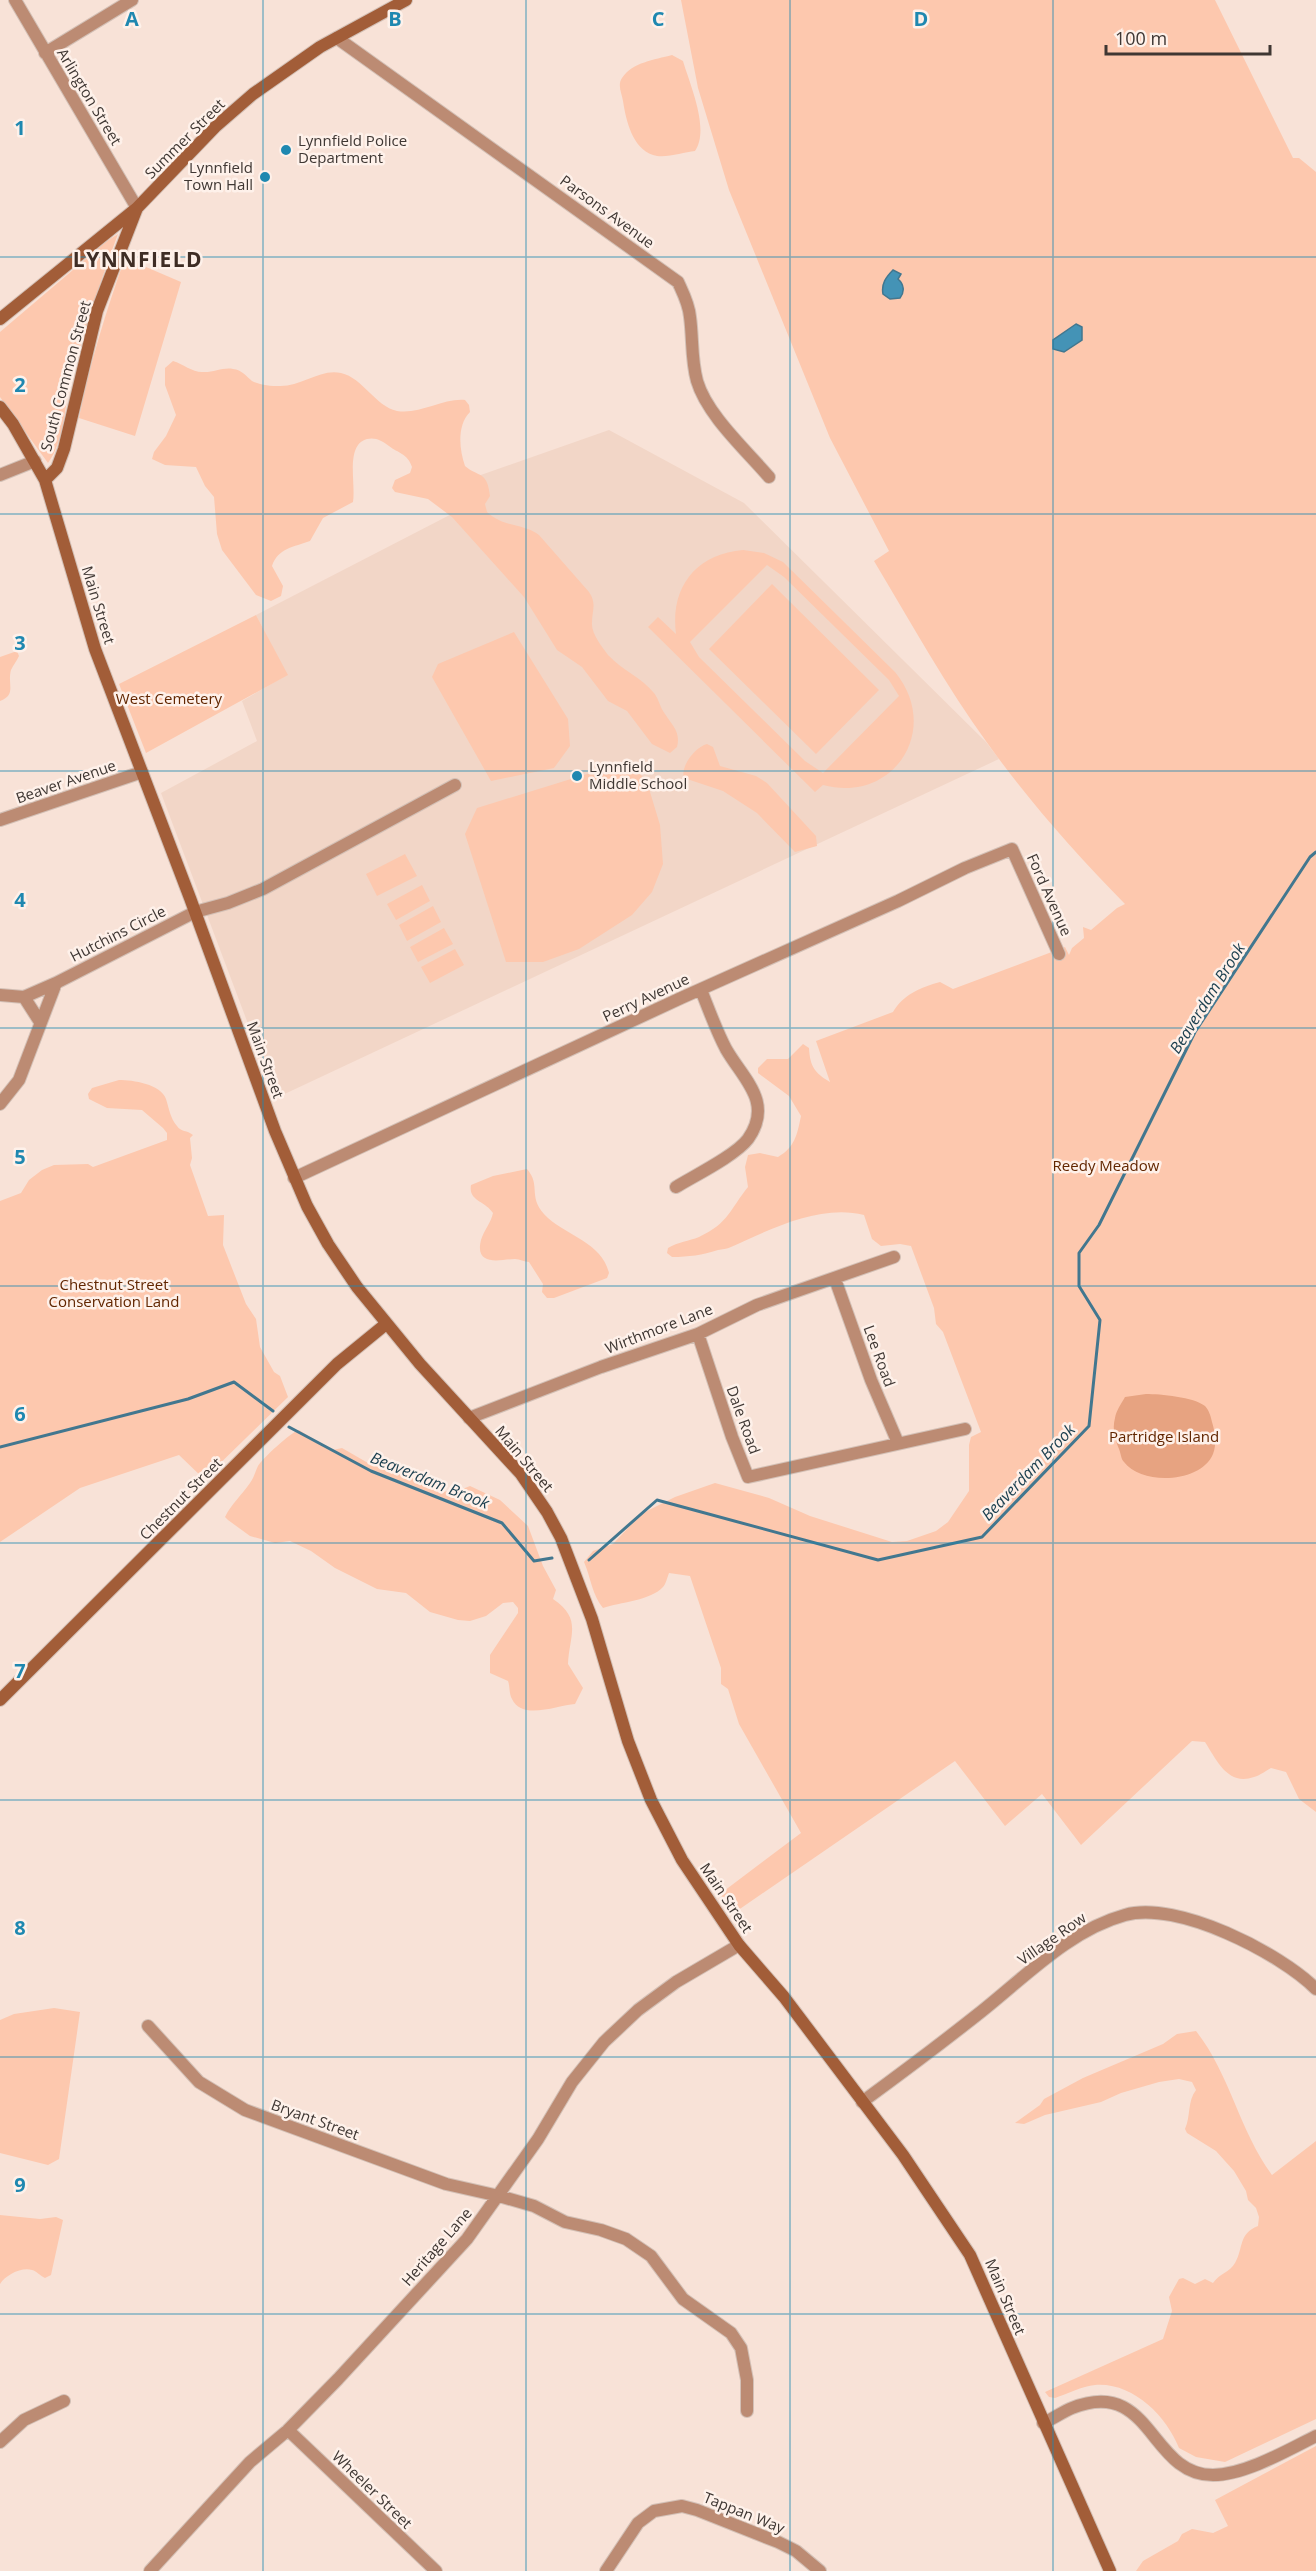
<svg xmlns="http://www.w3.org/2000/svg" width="1316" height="2571" viewBox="0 0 1316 2571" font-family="'Open Sans',sans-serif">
<rect width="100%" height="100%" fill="#f8e2d7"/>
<!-- built -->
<path fill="#f2d6c7" d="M609,430L744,503L986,742L999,759L276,1098L161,793L257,741L242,701L287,675L256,615L471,504L458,483Z"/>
<!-- green -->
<path fill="#fdc8ae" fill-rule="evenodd" d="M681,0H1215L1293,158H1299L1316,172V1812L1299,1799L1286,1772L1271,1768C1265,1771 1261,1775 1254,1777C1228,1786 1217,1761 1205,1742L1192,1741L1081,1845L1042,1794L1005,1826L955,1761L734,1913L720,1894L801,1833L739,1724L728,1689L721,1684V1668L690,1576L669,1573C667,1578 666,1584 663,1587C650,1601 620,1602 603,1608C592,1595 591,1578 584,1562L593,1551L613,1544L641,1514L675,1497L715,1483L769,1498L810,1516L892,1542L907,1541L936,1531L948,1522L969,1491V1445L971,1437L981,1432L943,1332L936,1324L934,1308L911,1246L900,1244L881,1246L872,1239L864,1215C820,1204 771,1229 731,1247C727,1249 722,1249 718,1250C702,1255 689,1257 672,1257L667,1253L668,1248C678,1242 689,1241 699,1237C729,1223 730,1209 748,1187L745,1167L748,1155L760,1153L778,1157C795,1147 797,1135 801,1116L789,1096L758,1073V1068L767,1059H788L803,1044L809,1048C810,1067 815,1073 830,1082L816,1041L893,1012C903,995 921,987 940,982L953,989L1065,947L1069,955L1072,948L1084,938L1083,927L1091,930L1117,908L1125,904C1076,854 1029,801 988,744C946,686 911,623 874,561L889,551L830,438L729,190L698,88Z
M672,55L683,61C690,85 710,129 695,151C683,152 665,159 653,155C632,148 626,120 623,101C622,94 617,85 622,78C633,62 654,60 672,55Z
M118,234C100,282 84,330 71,379C64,407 65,440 48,463L0,397V332L107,241Z
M125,258L181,282L135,436L79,418C90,363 106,311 125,258Z
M173,361C183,364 192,372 202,372C213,373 223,367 233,369C242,370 246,376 252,381C260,385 271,386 279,386C300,387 321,368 341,373C363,378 375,406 397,411C419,415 443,398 465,400L469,405L470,412C457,425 459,449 465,466C479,478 487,470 490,496L485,504L487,512C504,528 523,523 539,535L589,592C597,604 592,610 592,623C591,633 602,647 608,655C622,670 642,678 654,693C659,699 660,708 665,714C672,725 681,732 677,747L670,753L652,744L627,711L608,701L582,667L557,650L524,597L452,517L428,499L395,492L392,488L395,480L410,473L412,467C408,454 398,453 389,446C382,441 376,437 367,439C345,445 356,483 353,502L323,518L310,541C294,547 278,548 272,566L283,586L281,596L271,601L256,595L222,550L217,534L214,497L205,486L196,467L165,465L152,459L154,452L166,436L176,415L165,385V368Z
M743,550L764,553L783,562L895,672C942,729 894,804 823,785L815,792L648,627L658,617L676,634C670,587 696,554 743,550ZM767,565L784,577L889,680L899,696L823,773L805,761L699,657L690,642Z
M772,584L879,690L816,754L709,649Z
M256,615L288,675L146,753L119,684Z
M514,632L568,719L570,746L554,768L491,781L432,677L438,664Z
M17,651L19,656C17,661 13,665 11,670C7,684 17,695 0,701V657Z
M707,744L713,747L720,766L756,776L767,783L816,836L817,846L795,852L757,813L723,791L684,778C680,767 695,747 707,744Z
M629,761L647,782L660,825L663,864L652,892L632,915L579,949L543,962H506L465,834L477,808Z
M405,854L417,876L377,896L366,874Z
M422,885L430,901L396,920L387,904Z
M433,906L441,922L407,941L399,925Z
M444,928L453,944L418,962L410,947Z
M455,949L464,965L430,983L421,967Z
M119,1080C133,1080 161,1084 166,1099C169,1108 170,1118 177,1126C181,1132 187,1130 193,1135L190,1138L192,1158L190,1165L208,1216L224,1215L223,1245L246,1304L256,1319L260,1347L274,1372L280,1376L288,1397L204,1479L179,1455L80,1488L0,1542V1201L21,1193L29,1180L42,1170L54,1165L88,1164L93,1167L167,1140V1133L163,1128L142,1110L107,1108L89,1099L88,1094L92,1088Z
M527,1169C542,1186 526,1198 548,1218C568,1236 602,1243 609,1273L607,1278L554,1298H547L542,1292L543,1284L529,1262C524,1262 520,1259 515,1259C502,1259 474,1268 481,1240C484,1230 491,1223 493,1213C486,1201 468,1201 471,1185L493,1176Z
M299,1430L328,1448L333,1450L342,1448L368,1463L412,1477L438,1491L455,1492L470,1486L500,1500L528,1526L543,1566L556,1590L553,1599C583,1619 569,1636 568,1664L583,1688L575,1704C558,1705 522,1721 512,1699C509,1694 510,1686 508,1681L490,1673V1655L518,1613V1608L513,1602L503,1603L486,1616L470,1621L458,1620L430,1612L406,1593L377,1589L335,1568L311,1551L290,1541L275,1543L250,1536L228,1520L225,1517C231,1504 242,1495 250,1483C254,1478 255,1472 258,1466C262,1459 291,1432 299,1430Z
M54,2008L80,2012L59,2159L48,2165L0,2153V2020L14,2014Z
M1196,2031C1230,2074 1239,2130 1272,2175L1316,2141V2419L1225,2462L1196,2457L1179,2448C1166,2415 1132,2382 1095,2385C1082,2386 1067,2394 1055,2398L1049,2397L1045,2392L1163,2339L1172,2311L1169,2297L1179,2279L1183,2278L1195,2284L1205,2279L1213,2283C1219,2274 1230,2272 1235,2263C1244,2247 1238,2234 1258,2226L1259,2217L1256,2208L1248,2200L1246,2191L1234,2171L1216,2151L1187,2133L1185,2129C1191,2116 1187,2102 1196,2090L1192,2082L1179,2079L1159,2082L1121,2093L1101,2102L1045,2115L1024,2124L1015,2123L1040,2105L1044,2099L1083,2078L1163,2044L1177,2034Z
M0,2215L40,2219L56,2217L63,2220L51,2275L45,2278C40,2276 37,2271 32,2270C21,2267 6,2275 0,2284Z
M1316,2446V2571H1136L1143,2561L1178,2541L1182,2534L1192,2529L1213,2533L1228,2526L1215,2500Z"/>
<!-- forest -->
<path fill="#e7a381" d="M1146,1394C1160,1394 1194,1397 1205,1406C1209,1410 1211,1417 1212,1422C1215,1432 1217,1444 1213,1454C1201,1483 1142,1486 1124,1462C1121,1459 1121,1454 1119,1449C1115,1439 1112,1430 1115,1418C1116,1411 1121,1404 1125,1397Z"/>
<!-- water -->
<path fill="#4493b6" stroke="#42778f" stroke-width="1.5" d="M893,270L901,274L898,279C904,284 905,292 900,298L890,299L883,294C881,284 886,277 893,270Z
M1076,324L1082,327V340L1064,352L1053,349V340Z"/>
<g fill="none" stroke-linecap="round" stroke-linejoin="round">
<!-- stream -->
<path stroke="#42778f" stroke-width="3" d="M289,1427L371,1471L502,1523L534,1561L552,1558
M0,1447L188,1399L234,1382L273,1411
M589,1560L657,1500L878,1560L982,1537L1089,1426L1100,1320L1079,1286V1253L1099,1225L1195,1032L1310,857L1316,852"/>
<defs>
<path id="street" d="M15,0L137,208
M337,38L678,282C683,293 689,304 690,317C693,339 691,359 697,381C707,415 746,450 769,477
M45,53L132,0
M0,475L35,461
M0,820L142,772
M0,995L24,997L40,1022
M24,997L56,983
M0,1104L19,1080L56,983L195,912L228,903L263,889L455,785
M294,1178L681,998L898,901L965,868L1012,849L1059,954
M676,1187C694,1176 736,1155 748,1139C774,1102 743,1079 726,1049C716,1030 709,1010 701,990
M835,1279L871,1380L898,1443
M698,1334L732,1437L748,1477L965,1429
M469,1418L601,1367L698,1334L757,1305L894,1257
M148,2026L199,2082L245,2110L446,2184L499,2196L534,2206L565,2222L601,2230L626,2239L651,2256L683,2299L731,2333L741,2348L747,2380V2411
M862,2102C903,2072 943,2042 982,2011C1026,1976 1070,1930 1125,1915C1177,1900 1280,1953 1316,1989
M1043,2423C1053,2419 1062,2412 1072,2408C1152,2376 1149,2475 1213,2475C1245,2475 1288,2450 1316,2436
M288,2430L436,2571
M0,2442L24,2420L64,2401
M150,2571L250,2462L288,2430L338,2379L467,2239L538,2139L572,2082L604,2042L638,2010L676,1982L739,1945
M606,2571L638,2523L654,2511L682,2506L697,2510L778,2542L796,2551L820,2571"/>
<path id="secondary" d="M0,319L137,208L215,127L253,94L320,47L406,0
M0,407L13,424L45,480L95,649L190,898L275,1131L307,1206L328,1244L357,1287L420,1364L521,1474L547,1512L561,1538L592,1619L628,1741L651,1800L682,1860L739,1945L784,1997L903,2155L970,2255L1110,2571
M45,480L57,468L64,449L97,311L137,208
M0,1700L337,1364L386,1324"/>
</defs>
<!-- street casing -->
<use href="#street" stroke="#d3c0b6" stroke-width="14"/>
<!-- secondary casing -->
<use href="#secondary" stroke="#d3c0b6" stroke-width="14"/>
<!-- street -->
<use href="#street" stroke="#bc8b73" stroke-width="12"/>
<!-- secondary -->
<use href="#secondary" stroke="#a25d38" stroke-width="12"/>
</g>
<!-- grid -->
<path fill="none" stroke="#1f88b0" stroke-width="1.5" stroke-opacity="0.55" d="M263,0V2571M526,0V2571M790,0V2571M1053,0V2571M0,257H1316M0,514H1316M0,771H1316M0,1028H1316M0,1286H1316M0,1543H1316M0,1800H1316M0,2057H1316M0,2314H1316"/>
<!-- markers -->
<g fill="#1f88b0" stroke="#fef1ea" stroke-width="2">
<circle cx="286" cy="150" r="6"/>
<circle cx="265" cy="177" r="6"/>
<circle cx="577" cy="776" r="6"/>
</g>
<g text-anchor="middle" stroke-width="5" stroke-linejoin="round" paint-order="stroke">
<!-- street labels -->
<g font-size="15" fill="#3f3733" stroke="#fef1ea">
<text transform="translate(89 97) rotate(59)" y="5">Arlington Street</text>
<text transform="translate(185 139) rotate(-45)" y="5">Summer Street</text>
<text transform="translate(607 212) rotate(36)" y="5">Parsons Avenue</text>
<text transform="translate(66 376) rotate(-75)" y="5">South Common Street</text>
<text transform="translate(98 605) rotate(73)" y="5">Main Street</text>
<text transform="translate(66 782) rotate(-19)" y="5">Beaver Avenue</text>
<text transform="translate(1049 895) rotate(66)" y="5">Ford Avenue</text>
<text transform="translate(118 934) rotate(-27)" y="5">Hutchins Circle</text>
<text transform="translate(646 998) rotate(-25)" y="5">Perry Avenue</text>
<text transform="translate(265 1060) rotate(70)" y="5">Main Street</text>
<text transform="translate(659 1329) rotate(-21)" y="5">Wirthmore Lane</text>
<text transform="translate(879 1356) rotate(70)" y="5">Lee Road</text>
<text transform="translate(743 1420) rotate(70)" y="5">Dale Road</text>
<text transform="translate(524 1459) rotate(50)" y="5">Main Street</text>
<text transform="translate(181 1499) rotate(-45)" y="5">Chestnut Street</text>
<text transform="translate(726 1898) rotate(56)" y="5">Main Street</text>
<text transform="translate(1052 1939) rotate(-35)" y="5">Village Row</text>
<text transform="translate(315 2120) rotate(20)" y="5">Bryant Street</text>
<text transform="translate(437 2247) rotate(-49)" y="5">Heritage Lane</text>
<text transform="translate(1005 2297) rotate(67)" y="5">Main Street</text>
<text transform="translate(372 2490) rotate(44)" y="5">Wheeler Street</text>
<text transform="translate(744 2513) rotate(22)" y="5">Tappan Way</text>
</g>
<!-- poi labels -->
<g font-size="15" fill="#3f3733" stroke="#fef1ea" text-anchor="start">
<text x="298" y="146">Lynnfield Police<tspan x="298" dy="17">Department</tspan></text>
<text x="253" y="173" text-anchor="end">Lynnfield<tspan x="253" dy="17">Town Hall</tspan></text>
<text x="589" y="772">Lynnfield<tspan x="589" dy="17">Middle School</tspan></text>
</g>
<!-- park labels -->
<g font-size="15" fill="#622600" stroke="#fef1ea">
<text x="169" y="704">West Cemetery</text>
<text x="1106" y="1171">Reedy Meadow</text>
<text x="114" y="1290">Chestnut Street<tspan x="114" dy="17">Conservation Land</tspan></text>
<text x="1164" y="1442">Partridge Island</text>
</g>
<!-- water labels -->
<g font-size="16" font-style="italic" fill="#1b3f4f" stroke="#fef1ea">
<text transform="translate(1207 998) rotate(-58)" y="6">Beaverdam Brook</text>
<text transform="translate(1028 1472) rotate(-46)" y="6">Beaverdam Brook</text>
<text transform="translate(430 1480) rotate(22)" y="6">Beaverdam Brook</text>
</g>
<!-- district labels -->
<g font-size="21" font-weight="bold" letter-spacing="1.5" fill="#3e2d25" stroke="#fef1ea">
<text x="138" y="267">LYNNFIELD</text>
</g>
</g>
<g font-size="20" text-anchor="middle" font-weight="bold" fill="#1f88b0" stroke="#fef1ea" stroke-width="5" stroke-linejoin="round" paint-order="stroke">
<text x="132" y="26">A</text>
<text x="395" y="26">B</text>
<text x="658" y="26">C</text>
<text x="921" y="26">D</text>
<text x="20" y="135">1</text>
<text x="20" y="392">2</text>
<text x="20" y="650">3</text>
<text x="20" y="907">4</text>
<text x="20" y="1164">5</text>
<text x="20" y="1421">6</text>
<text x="20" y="1678">7</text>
<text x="20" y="1935">8</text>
<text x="20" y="2192">9</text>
</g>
<!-- scale -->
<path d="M1106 45v9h164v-9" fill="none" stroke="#3f3733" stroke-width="3"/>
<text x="1115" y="45" font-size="18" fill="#3f3733" stroke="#fef1ea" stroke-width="4.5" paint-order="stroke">100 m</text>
</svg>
